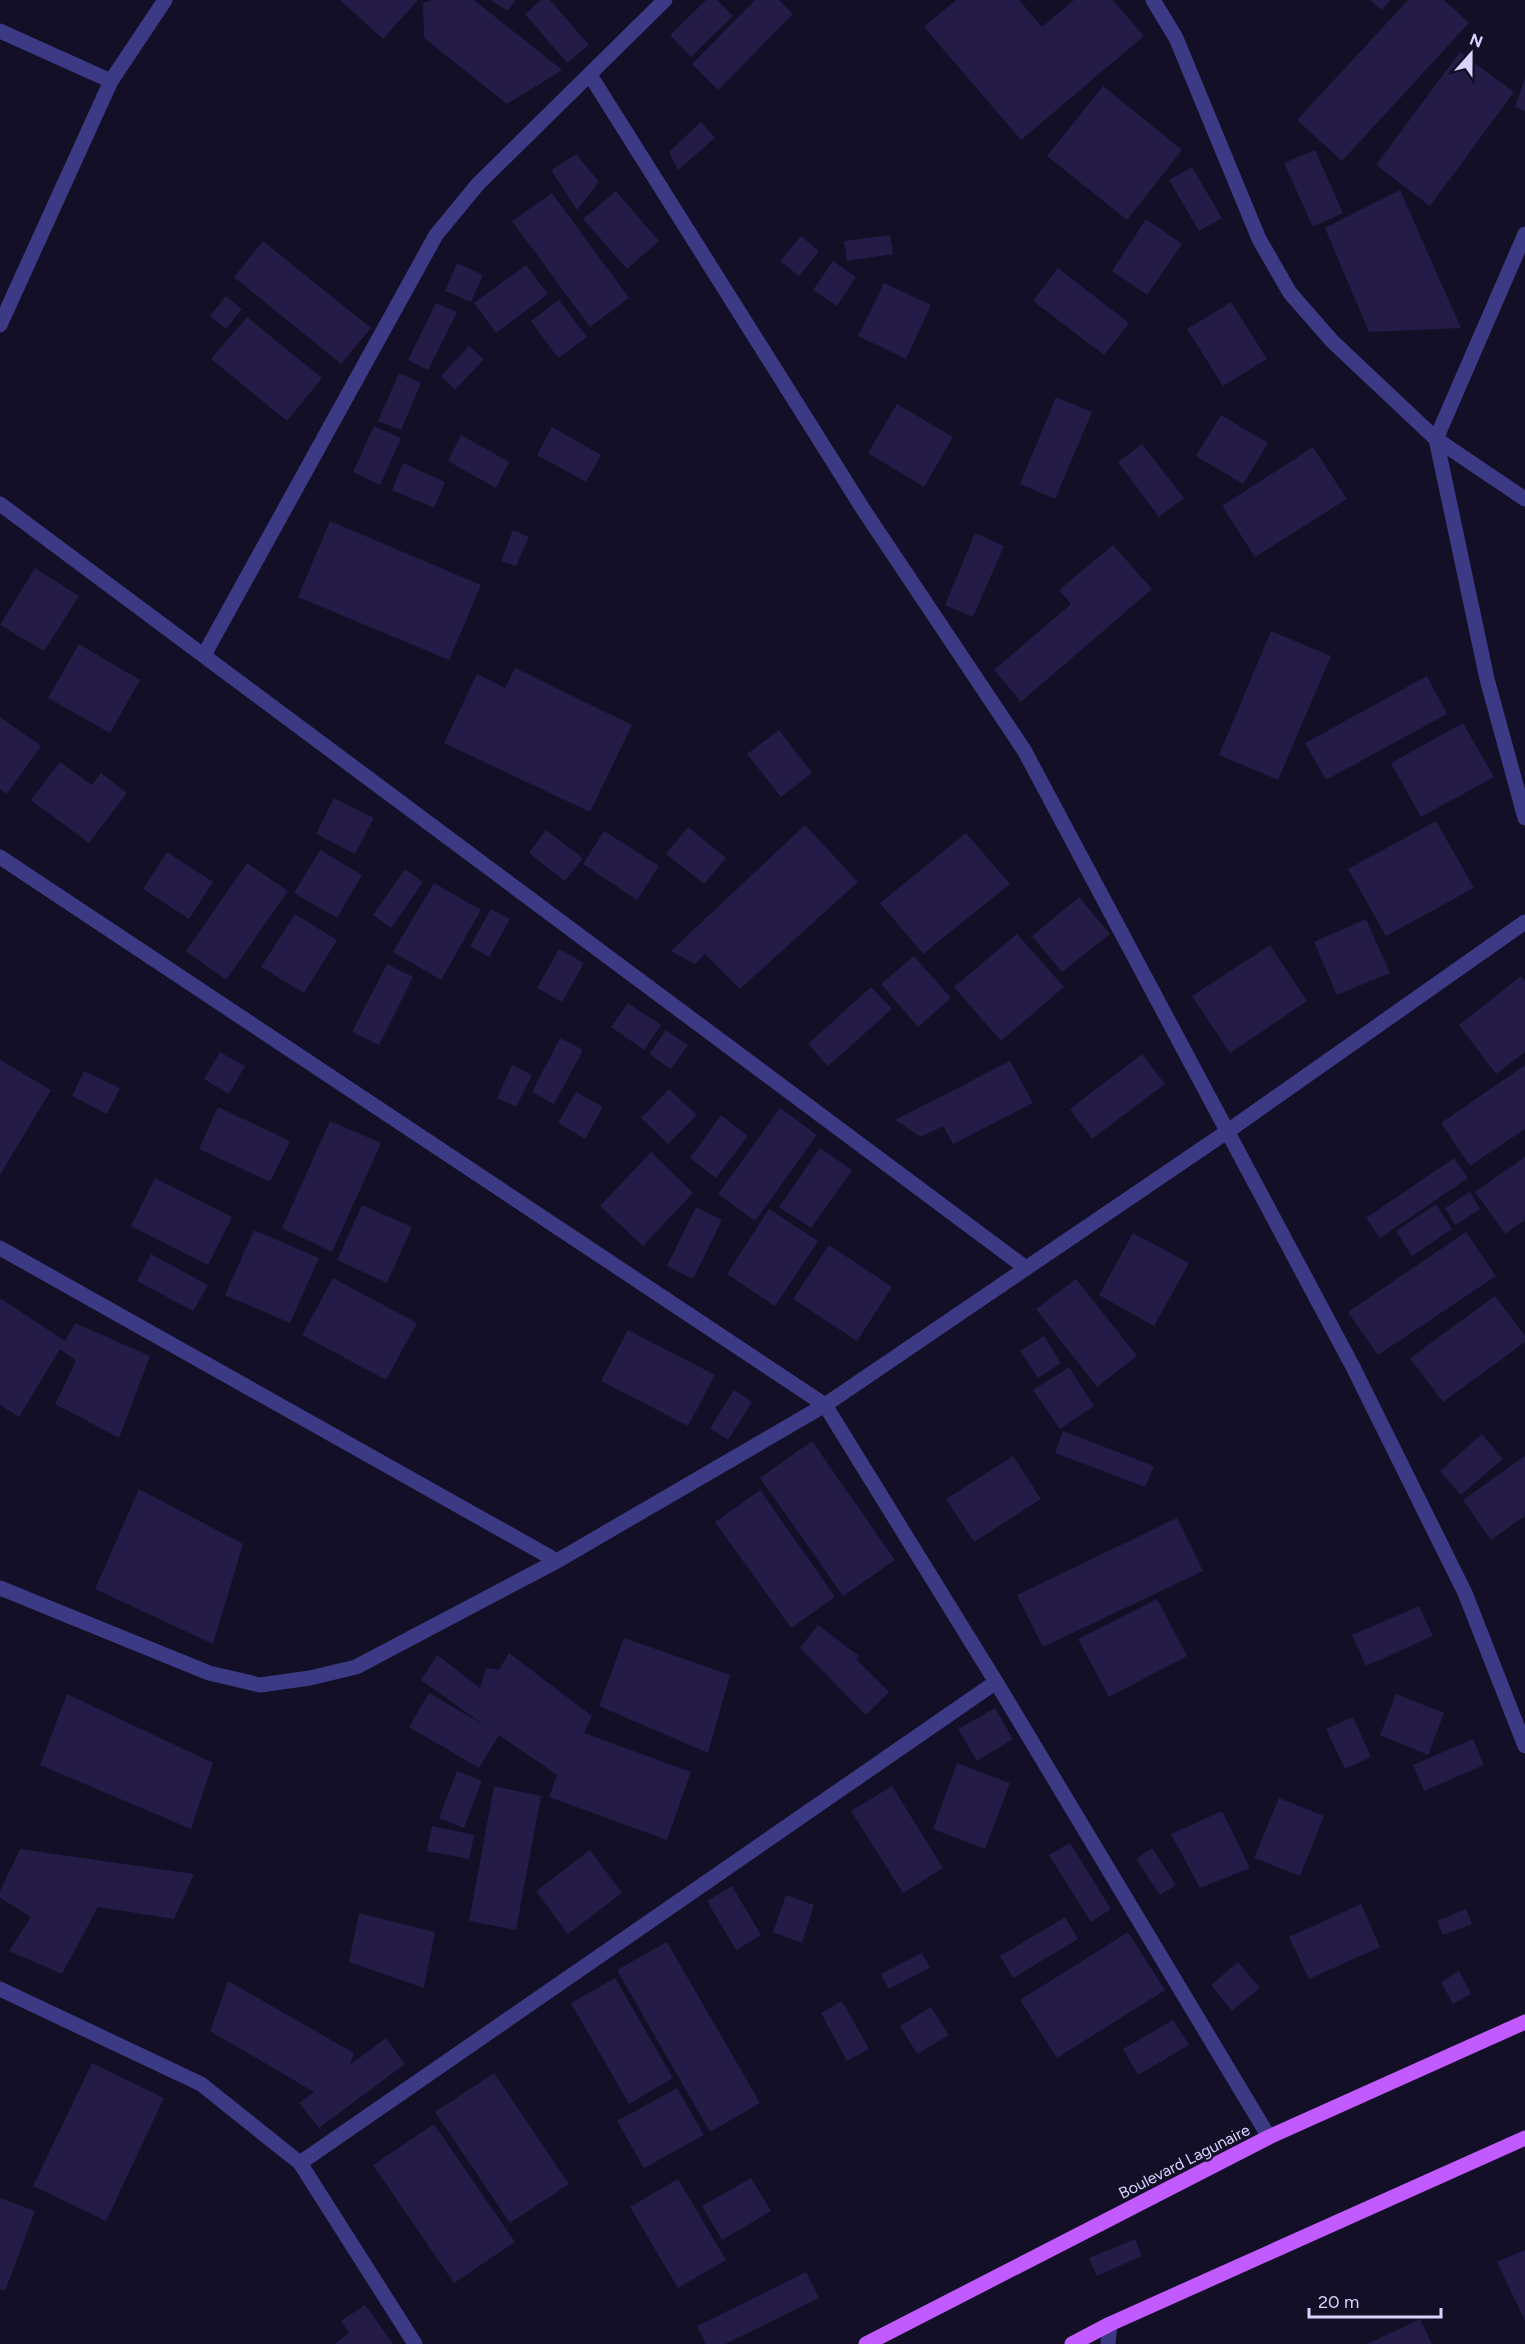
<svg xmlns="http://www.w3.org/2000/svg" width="1525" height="2344" viewBox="0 0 1525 2344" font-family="Figtree,sans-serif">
<rect width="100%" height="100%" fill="#130f26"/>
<!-- building -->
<path fill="#241b47" d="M340,0H418L383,39Z
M432,0H474L562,70L507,104L424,38L423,3Z
M491,0H516L508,11Z
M541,0H550L589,45L567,63L525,14Z
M706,0H717L733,16L691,57L670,35Z
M755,0H779L793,14L718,90L692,64Z
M956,0H1019L1042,27L1074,0H1113L1144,36L1021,140L924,27Z
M1370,0H1391L1382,10Z
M1408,0H1444L1469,23L1342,161L1297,120Z
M1460,52L1514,92L1430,206L1376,165Z
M1525,78V111L1515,107Z
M1103,86L1182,150L1127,220L1047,156Z
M701,122L715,138L678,170L669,152Z
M1315,150L1343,213L1313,227L1284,163Z
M576,154L599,182L577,210L551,170Z
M1192,167L1222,218L1199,231L1169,180Z
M1400,190L1461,328L1369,332L1325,228Z
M616,191L659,241L627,269L583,219Z
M552,193L629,298L590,327L512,221Z
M1146,219L1182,244L1147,295L1112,271Z
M890,235L893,254L847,261L844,241Z
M801,236L819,251L799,276L780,261Z
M263,241L371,328L341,364L234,277Z
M833,261L856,277L837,306L813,290Z
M457,263L483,275L471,302L445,291Z
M526,265L548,294L496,333L474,303Z
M1058,268L1129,323L1104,355L1033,301Z
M884,283L931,305L906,359L858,336Z
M226,296L242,309L226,329L210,316Z
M559,300L587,337L558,358L531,321Z
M1231,302L1267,359L1223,386L1187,329Z
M436,303L457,312L428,370L408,360Z
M247,317L322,378L287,421L211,359Z
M469,346L484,359L455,390L441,376Z
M399,373L421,383L401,430L378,421Z
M1056,397L1092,412L1055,499L1020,484Z
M897,404L953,437L924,487L868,453Z
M1221,415L1268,443L1243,484L1196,456Z
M374,426L401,438L380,485L353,472Z
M552,427L601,455L586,482L537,455Z
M461,435L509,462L496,488L448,461Z
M1142,444L1184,498L1159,517L1118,462Z
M1313,447L1347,499L1255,557L1222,506Z
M403,463L445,482L434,508L392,490Z
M330,521L481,585L449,660L298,597Z
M513,530L529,537L516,566L501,561Z
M975,533L1004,546L973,617L945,605Z
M1113,545L1152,589L1021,702L994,670L1071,604L1059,590Z
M35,568L79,596L44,651L0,625Z
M1271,631L1331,656L1278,780L1219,755Z
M79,644L140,680L110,733L48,698Z
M515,668L632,725L590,812L444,743L477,674L505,688Z
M1427,676L1447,714L1326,780L1305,743Z
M0,717L41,746L7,794L0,789Z
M1463,723L1494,777L1421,817L1391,763Z
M779,730L812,773L781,797L747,754Z
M60,762L92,785L101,773L127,793L89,843L31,800Z
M334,798L374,818L355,854L316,834Z
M1436,821L1474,888L1386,936L1348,869Z
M805,825L858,882L740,989L705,954L695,964L671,951Z
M688,827L726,858L704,884L666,854Z
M546,830L583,858L565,881L529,853Z
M604,831L659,866L637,900L583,864Z
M966,833L1010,884L923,954L880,903Z
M320,850L362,875L337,918L294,893Z
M167,852L213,882L189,919L143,889Z
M247,863L288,891L226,980L186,951Z
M405,869L423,882L391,928L373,915Z
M434,883L481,910L441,980L393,952Z
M1079,897L1110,934L1062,972L1032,936Z
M491,909L510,919L489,957L470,946Z
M295,914L337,940L304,993L261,967Z
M1366,919L1390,973L1337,995L1314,942Z
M1017,934L1064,987L1001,1041L954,987Z
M1270,945L1307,1001L1230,1053L1192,996Z
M559,949L584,963L562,1002L537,988Z
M914,956L951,998L918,1027L881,984Z
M387,964L413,977L379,1045L352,1032Z
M1521,976L1525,981V1052L1496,1074L1459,1025Z
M871,987L892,1009L828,1066L808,1044Z
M628,1003L661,1025L644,1050L611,1027Z
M666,1030L688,1045L671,1069L649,1054Z
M560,1038L583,1050L554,1104L532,1092Z
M220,1052L245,1066L229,1094L204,1079Z
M1142,1054L1165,1084L1092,1139L1070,1109Z
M0,1060L51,1090L0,1175Z
M1010,1061L1033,1103L953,1144L943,1126L921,1137L895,1120Z
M512,1065L532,1075L516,1107L497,1098Z
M1525,1065V1129L1470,1166L1441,1123Z
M84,1071L120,1088L107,1114L72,1096Z
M669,1089L697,1115L668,1144L641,1118Z
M576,1092L603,1107L585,1139L558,1123Z
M218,1107L290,1141L270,1182L199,1149Z
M780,1108L817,1135L755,1221L718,1194Z
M721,1115L748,1136L716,1178L690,1158Z
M330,1121L381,1143L332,1252L282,1228Z
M820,1148L852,1170L811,1228L779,1207Z
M651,1152L693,1193L643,1246L600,1206Z
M1525,1157V1220L1505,1234L1475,1192Z
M1454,1158L1468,1178L1380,1238L1366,1218Z
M155,1178L232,1217L208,1265L131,1226Z
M1470,1192L1480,1209L1455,1225L1445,1208Z
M1436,1204L1452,1229L1412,1256L1396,1231Z
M362,1205L412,1227L387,1283L337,1260Z
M696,1207L722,1220L693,1279L667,1266Z
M769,1209L818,1241L775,1306L727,1274Z
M254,1230L319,1258L290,1323L225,1295Z
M1466,1232L1496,1276L1378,1355L1348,1312Z
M1133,1233L1189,1263L1154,1326L1099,1295Z
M829,1245L892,1287L857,1341L793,1299Z
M151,1254L208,1285L193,1311L137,1281Z
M333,1278L417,1323L386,1380L302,1335Z
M1076,1279L1137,1356L1097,1387L1036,1309Z
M1495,1296L1525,1336V1342L1443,1402L1410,1358Z
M0,1298L65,1341L75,1323L150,1356L119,1438L55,1404L76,1361L60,1349L19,1417L0,1405Z
M628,1330L715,1375L688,1426L601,1381Z
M1044,1336L1061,1363L1038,1378L1020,1351Z
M1069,1367L1094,1406L1060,1429L1033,1390Z
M734,1390L752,1402L728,1440L710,1428Z
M1063,1431L1154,1466L1145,1487L1055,1453Z
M1482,1434L1503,1459L1461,1495L1440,1471Z
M812,1441L895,1560L843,1596L760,1478Z
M1013,1456L1041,1499L974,1542L946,1499Z
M1525,1456V1516L1491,1540L1463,1500Z
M139,1489L243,1544L213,1644L95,1589Z
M760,1490L835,1597L791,1628L715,1522Z
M1177,1518L1203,1571L1043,1647L1017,1595Z
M1157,1599L1187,1656L1109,1697L1078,1639Z
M1419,1606L1433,1636L1366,1666L1352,1635Z
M818,1625L859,1656L856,1659L889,1692L866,1715L800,1648Z
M624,1638L730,1675L708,1753L599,1706Z
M509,1653L592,1716L584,1733L691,1772L667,1840L549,1797L557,1775L499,1735L479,1768L409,1727L429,1693L484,1725L421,1680L437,1655L480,1688L486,1668L499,1670Z
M67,1694L213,1763L191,1829L40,1765Z
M1396,1694L1444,1713L1428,1755L1380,1735Z
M995,1708L1013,1739L977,1761L958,1729Z
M1353,1717L1371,1757L1345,1769L1326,1729Z
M1473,1739L1484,1765L1424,1791L1413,1765Z
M957,1763L1010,1783L985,1849L933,1829Z
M457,1771L482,1781L464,1828L439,1818Z
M494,1786L541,1796L516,1930L469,1921Z
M892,1786L943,1868L903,1893L851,1811Z
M1279,1798L1324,1816L1300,1876L1254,1858Z
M1222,1811L1250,1868L1200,1888L1171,1834Z
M432,1826L474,1835L469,1859L427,1851Z
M1070,1843L1111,1909L1091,1922L1049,1855Z
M1152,1848L1176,1885L1160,1895L1136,1859Z
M20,1849L194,1874L174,1919L98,1907L62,1974L9,1951L31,1917L0,1898V1891Z
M590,1850L622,1893L568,1934L536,1891Z
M732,1886L761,1935L736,1950L707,1901Z
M786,1895L814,1905L802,1943L773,1932Z
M1361,1904L1380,1947L1309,1979L1289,1937Z
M1466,1909L1472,1924L1443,1935L1437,1921Z
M359,1913L435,1932L424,1988L349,1962Z
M1065,1917L1078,1939L1013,1978L1000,1956Z
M1128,1932L1165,1990L1057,2058L1020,2000Z
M667,1942L760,2103L710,2132L617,1970Z
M922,1953L930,1968L889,1989L881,1974Z
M1238,1962L1260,1988L1232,2011L1211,1985Z
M1459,1971L1471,1994L1453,2004L1441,1982Z
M615,1978L673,2078L629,2104L571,2003Z
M228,1981L354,2053L350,2065L386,2038L405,2064L319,2128L299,2103L314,2092L210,2031Z
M842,2001L869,2049L847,2061L821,2013Z
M931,2007L949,2035L917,2054L900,2026Z
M1173,2020L1189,2045L1138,2075L1123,2049Z
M92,2063L164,2098L106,2221L33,2186Z
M494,2073L569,2184L510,2223L435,2112Z
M677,2088L704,2135L644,2168L617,2121Z
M434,2124L515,2242L454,2283L373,2165Z
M751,2178L771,2211L722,2240L702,2206Z
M678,2179L726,2260L678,2288L630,2207Z
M0,2198L35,2211L5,2291L0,2289Z
M1135,2239L1142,2256L1097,2276L1089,2258Z
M1525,2250V2321L1497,2262Z
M806,2272L819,2298L725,2344H706L697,2326Z
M365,2305L393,2344H334L349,2333L341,2321Z
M1420,2319L1432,2344H1367Z"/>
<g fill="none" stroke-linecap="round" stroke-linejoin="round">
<!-- minor -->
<path stroke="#3d3a85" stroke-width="15" d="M1153,0L1176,38L1259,239L1290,293L1332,341L1436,439L1525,499
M0,31L111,81
M590,75L863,509L1024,750L1353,1367L1465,1593L1525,1746
M1525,234L1436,439L1487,679L1525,818
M0,325L111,81L165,0
M0,504L1026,1268
M204,655L436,235L478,184L665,0
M0,857L825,1405L996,1682L1269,2137
M0,1248L557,1561
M0,1588L209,1673L260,1685L310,1678L356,1667L557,1561L825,1405L1228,1131L1525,922
M0,1989L201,2084L300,2163L415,2344
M300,2163L996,1682
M1108,2344L1110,2324"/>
<!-- major -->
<path stroke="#c25bff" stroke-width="15" d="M866,2344L1269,2137L1525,2022
M1072,2344L1110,2324L1525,2138"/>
</g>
<g text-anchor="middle" stroke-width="4.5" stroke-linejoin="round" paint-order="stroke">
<!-- street labels -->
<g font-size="16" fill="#d9d4ff" stroke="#130f26">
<text transform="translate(1184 2161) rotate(-27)" y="6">Boulevard Lagunaire</text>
</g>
</g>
<!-- north arrow -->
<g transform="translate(1471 54) rotate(21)" stroke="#130f26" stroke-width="4.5" paint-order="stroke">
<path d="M0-4.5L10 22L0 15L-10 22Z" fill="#d9d4ff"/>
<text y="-9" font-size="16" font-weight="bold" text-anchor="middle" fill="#d9d4ff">N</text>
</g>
<!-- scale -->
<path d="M1309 2308v9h132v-9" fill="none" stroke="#d9d4ff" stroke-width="3"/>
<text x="1318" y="2308" font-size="18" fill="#d9d4ff" stroke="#130f26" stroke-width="4.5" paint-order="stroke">20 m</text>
</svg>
